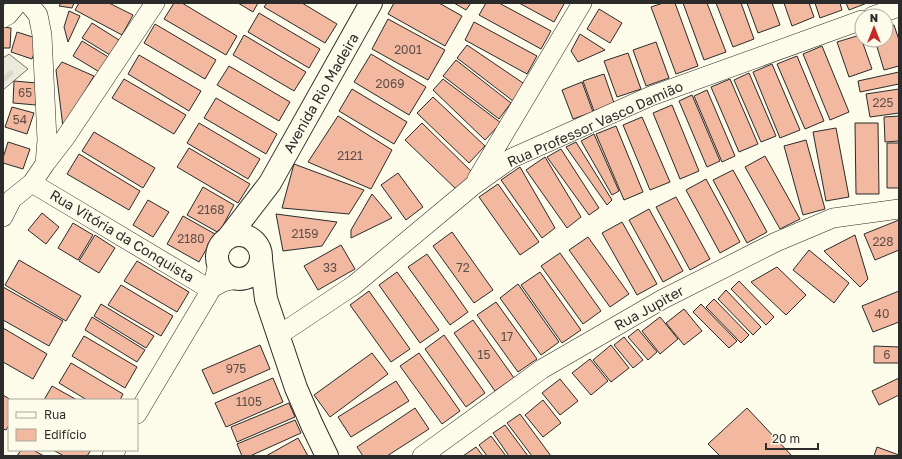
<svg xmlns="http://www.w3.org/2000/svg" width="902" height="459" viewBox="0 0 902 459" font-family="'Golos Text',sans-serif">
<rect width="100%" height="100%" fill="#fdfbea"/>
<!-- green -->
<path fill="#ecebdb" stroke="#74746e" d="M9,54L28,69L3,90V58Z"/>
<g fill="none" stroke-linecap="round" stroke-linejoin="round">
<!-- stream -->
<path stroke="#d8d7c9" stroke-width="5" d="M3,80L11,73"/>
</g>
<!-- building -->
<path fill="#f2b8a0" stroke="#2b2b2b" d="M61,3H74L72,8L59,6Z
M79,3H109L133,15L122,35L75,10Z
M174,3H182L237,36L226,55L164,19Z
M238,3H258L253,12Z
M267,3H302L337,24L325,43L264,7Z
M394,3H439L462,16L445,46L388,14Z
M454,3H471L466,10Z
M486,3H499L551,31L541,49L479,15Z
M519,3H563L564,4L554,22Z
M663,3H675L698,66L676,74L651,7Z
M683,3H707L726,52L704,60Z
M716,3H741L754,39L733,47Z
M747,3H772L780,25L758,33Z
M784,3H809L814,17L792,26Z
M815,3H840L842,10L820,18Z
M846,3H867L849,10Z
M599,9L622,23L610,43L587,29Z
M69,11L80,16L68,42L64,27Z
M259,13L320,49L309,68L248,32Z
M388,19L445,50L428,80L372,49Z
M474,22L537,56L527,74L465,40Z
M92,23L119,40L110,55L82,38Z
M155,24L216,60L205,79L144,43Z
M894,25L899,40V66L884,70L875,40H886V27Z
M3,27L11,28L10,48H3Z
M17,32L39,39L32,59L11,52Z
M580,34L605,50L578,62L571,51Z
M244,35L306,72L294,91L233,55Z
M860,35L872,69L849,77L837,42Z
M82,41L110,58L101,73L73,56Z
M656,42L669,78L646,86L633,50Z
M467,45L526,85L513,101L457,58Z
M822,46L849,112L830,120L803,54Z
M628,53L641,89L617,97L604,61Z
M371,54L426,87L409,115L354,82Z
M139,55L201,91L189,111L128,74Z
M797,56L824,121L805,129L777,64Z
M456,60L511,103L499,119L443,76Z
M62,62L94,76L63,127L56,70Z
M772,64L800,130L780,138L753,72Z
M229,66L290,102L279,121L217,85Z
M899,72V84L860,92L858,81Z
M749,73L776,136L761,142L734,80Z
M604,74L614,103L594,111L583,81Z
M124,79L186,115L174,134L112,98Z
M443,79L501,123L485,140L433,90Z
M730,79L758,144L739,152L711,87Z
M14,81L37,83L36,105L13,103Z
M582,82L593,112L573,119L562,90Z
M352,89L407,122L394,144L339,111Z
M899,89V113L870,117L866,94Z
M707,90L735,156L722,162L694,96Z
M692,95L720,161L707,167L679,101Z
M433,97L485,146L469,163L417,113Z
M216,98L277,134L266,154L204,118Z
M672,105L699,171L680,179L653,113Z
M12,107L34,113L27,134L5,127Z
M338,116L392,150L371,189L308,162Z
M899,116V141L885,142L884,117Z
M642,117L670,182L650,190L623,125Z
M199,123L260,159L248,179L187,143Z
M422,123L473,173L457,190L405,140Z
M855,123H878L879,194H856Z
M616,126L643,192L624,200L596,134Z
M836,128L849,197L826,201L813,132Z
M94,132L155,168L143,188L82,151Z
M594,134L619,191L612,195L581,141Z
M806,140L825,209L803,215L784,146Z
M8,142L30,149L23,169L3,163V158Z
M576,142L612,200L607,205L566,147Z
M887,143H899V188H887Z
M189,148L250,184L238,203L177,167Z
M561,149L599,208L589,215L547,157Z
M79,154L140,191L129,210L67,174Z
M765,156L800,219L780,229L745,167Z
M545,157L581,217L567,228L526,170Z
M294,164L364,190L349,214L282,208Z
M520,167L555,228L542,238L501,180Z
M733,170L767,232L747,243L713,180Z
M398,173L423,207L406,220L381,185Z
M706,179L740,242L720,253L686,190Z
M498,184L539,242L520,255L479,197Z
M203,187L234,205L219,233L187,215Z
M372,194L392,218L351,238V230Z
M676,197L710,259L690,270L656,207Z
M148,200L169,212L153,237L133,225Z
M649,209L683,271L663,282L629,220Z
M42,213L59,227L46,244L28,230Z
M276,214L337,222L322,246L283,251Z
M183,216L215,234L199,262L167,244Z
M899,220V250L875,260L864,234Z
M622,222L657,284L637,295L602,233Z
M73,223L93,235L78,260L58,248Z
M452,232L493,290L474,303L433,246Z
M95,235L115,248L99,273L79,261Z
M855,235L868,279L860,287L824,251Z
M588,237L629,294L610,307L569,250Z
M341,245L355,269L318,290L304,266Z
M809,250L849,283L834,303L793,270Z
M560,253L601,311L583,324L541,266Z
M427,254L468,312L450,325L408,267Z
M19,260L81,296L66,321L5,285Z
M137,261L189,292L177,312L124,281Z
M777,267L806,295L786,315L751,282Z
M397,272L439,330L420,343L379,285Z
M540,272L581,330L562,343L521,285Z
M739,281L774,317L766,325L731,289Z
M518,284L559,342L541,355L500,298Z
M121,285L173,316L161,336L108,305Z
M3,287L63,321L49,346L3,320Z
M726,290L761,327L753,335L718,299Z
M369,291L410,349L391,362L350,305Z
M899,291V322L873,332L862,306Z
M714,299L749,335L741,343L706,307Z
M496,302L537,359L518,372L477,315Z
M101,304L154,336L146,348L94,316Z
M701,304L737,341L729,348L693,312Z
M684,309L702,331L684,345L666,323Z
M92,317L145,350L137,362L85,330Z
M660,317L678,339L660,354L642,331Z
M473,320L514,378L495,391L454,333Z
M3,328L47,354L33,379L3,362Z
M638,329L657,352L648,360L628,337Z
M444,335L485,393L466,407L425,349Z
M84,336L137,367L125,388L72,356Z
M624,337L643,360L633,368L614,345Z
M260,345L270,369L213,394L202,370Z
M611,345L629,368L611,382L593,360Z
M874,346L899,347V363H874Z
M372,353L388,374L330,417L314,395Z
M419,353L460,411L442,424L400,366Z
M590,359L608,381L591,395L572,373Z
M71,363L123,394L120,400H87L59,383Z
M273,378L283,402L226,427L215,403Z
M899,378V395L879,405L872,391Z
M560,379L578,401L560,415L542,393Z
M396,381L409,401L351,437L338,417Z
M52,386L77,400H44Z
M3,395L11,400H9V425L6,430L3,429Z
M543,400L561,423L543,437L525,415Z
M289,403L295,417L237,442L231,427Z
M415,408L429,429L387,456H363L357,447Z
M747,408L792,456H720L708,444Z
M520,414L551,456H532L507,423Z
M295,420L301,433L250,456H242L237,444Z
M505,425L528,456H509L493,433Z
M491,436L506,456H487L479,445Z
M298,438L308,456H266Z
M476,447L483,456H463Z
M877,447L899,455V456H874Z
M21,450H33L44,456H17Z
M53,450H91L87,456H64Z"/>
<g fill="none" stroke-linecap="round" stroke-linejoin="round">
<defs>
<path id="minor" d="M28,3L38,15L42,35L47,140L45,164
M873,16L899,7
M3,18L8,15L18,3
M477,179L582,3
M32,183L211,290
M3,217L12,199L32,183L45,164L65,138L155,3
M212,288L223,282L235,279
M279,335L354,285L474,185L512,158L651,96L862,20
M137,414L212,288L218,264
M112,456L116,450
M422,456L542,369L663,299L776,242L833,218L899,209"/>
<path id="major" d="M217 257a22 22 0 1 1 44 0a22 22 0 1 1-44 0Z
M227,239L270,183L371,3
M261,260L266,299L296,388L312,425L327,456"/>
</defs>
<!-- minor casing -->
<use href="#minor" stroke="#2b2b2b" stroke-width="20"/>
<!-- major casing -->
<use href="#major" stroke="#2b2b2b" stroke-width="24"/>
<!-- minor -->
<use href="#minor" stroke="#fdfbea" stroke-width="19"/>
<!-- major -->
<use href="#major" stroke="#fdfbea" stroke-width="22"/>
</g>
<g text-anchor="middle" stroke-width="3" stroke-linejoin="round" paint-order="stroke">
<!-- number labels -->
<g font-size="12" fill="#5d4e48">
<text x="408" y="54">2001</text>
<text x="390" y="88">2069</text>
<text x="25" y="97">65</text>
<text x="883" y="107">225</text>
<text x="20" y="124">54</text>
<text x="350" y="160">2121</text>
<text x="211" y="214">2168</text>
<text x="305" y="238">2159</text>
<text x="191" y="243">2180</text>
<text x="883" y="246">228</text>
<text x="330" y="272">33</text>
<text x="463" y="272">72</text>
<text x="882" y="318">40</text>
<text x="507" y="341">17</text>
<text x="484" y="359">15</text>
<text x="887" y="359">6</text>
<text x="236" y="373">975</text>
<text x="249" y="406">1105</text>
</g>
<!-- street labels -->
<g font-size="14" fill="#2b2b2b" stroke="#fdfbea">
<text transform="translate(321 93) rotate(-60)" y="5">Avenida Rio Madeira</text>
<text transform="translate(595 124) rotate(-24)" y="5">Rua Professor Vasco Damião</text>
<text transform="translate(122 236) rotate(31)" y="5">Rua Vitória da Conquista</text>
<text transform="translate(649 308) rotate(-29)" y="5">Rua Jupiter</text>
</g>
</g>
<!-- border -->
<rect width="902" height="459" fill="none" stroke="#2b2b2b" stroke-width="8"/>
<!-- legend -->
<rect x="8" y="399" width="130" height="52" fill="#fdfbea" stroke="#a9a89e"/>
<rect x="16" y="412" width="20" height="6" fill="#fdfbea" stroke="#a9a89e"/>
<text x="44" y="419" font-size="12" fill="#2b2b2b">Rua</text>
<rect x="16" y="429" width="20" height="12" fill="#f2b8a0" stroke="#a9a89e"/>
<text x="44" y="439" font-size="12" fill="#2b2b2b">Edifício</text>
<!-- north arrow -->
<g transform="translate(874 28)"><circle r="19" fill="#fdfbea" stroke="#a9a89e"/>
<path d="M0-3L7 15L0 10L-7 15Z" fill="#c62828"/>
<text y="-6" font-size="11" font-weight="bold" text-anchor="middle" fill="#2b2b2b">N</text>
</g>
<!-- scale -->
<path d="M766 443v6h52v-6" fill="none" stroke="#2b2b2b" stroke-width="2"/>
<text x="772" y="443" font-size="12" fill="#2b2b2b" stroke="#fdfbea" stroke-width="3" paint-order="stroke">20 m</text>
</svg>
